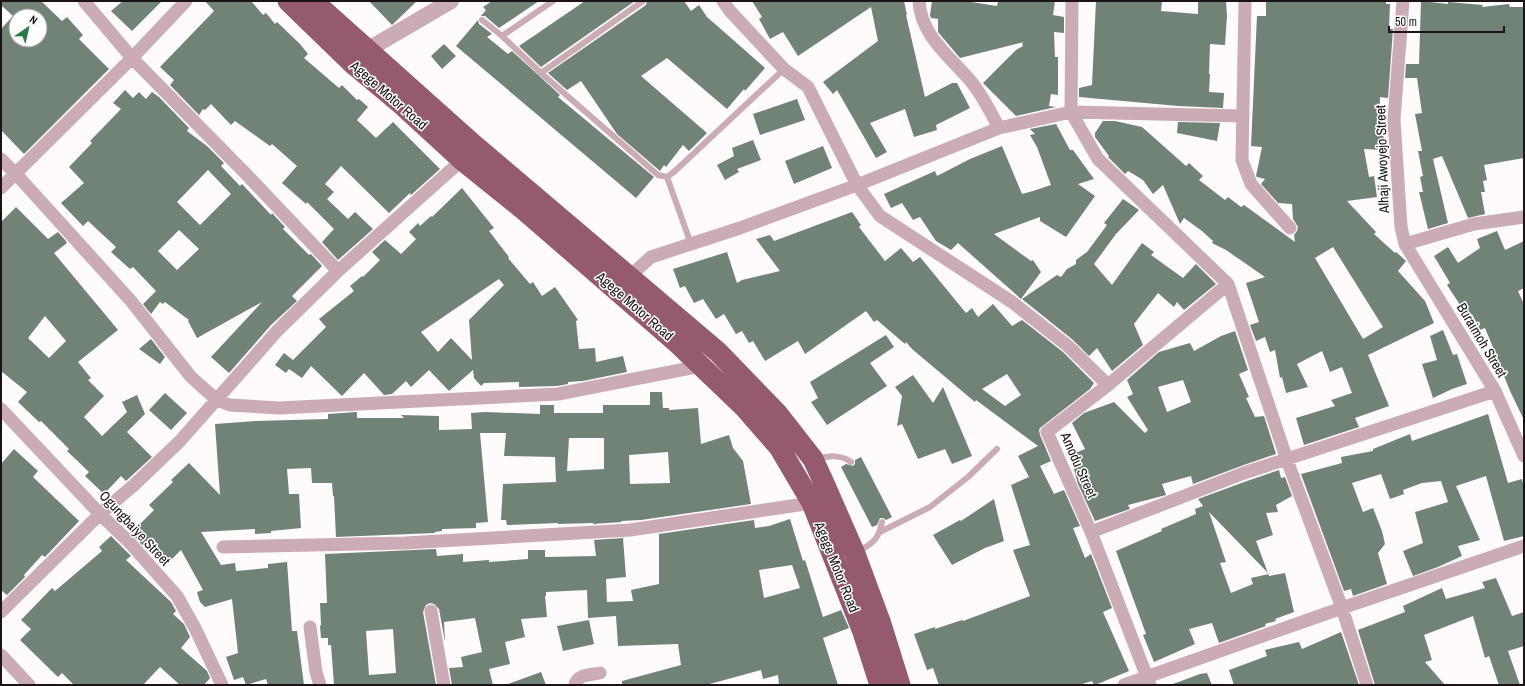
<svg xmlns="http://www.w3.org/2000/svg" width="1525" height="686" viewBox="0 0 1525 686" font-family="'Archivo Narrow',sans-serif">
<rect width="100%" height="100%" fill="#fffafb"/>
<!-- building -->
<path fill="#718376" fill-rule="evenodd" d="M1,1H41L62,21L67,17L83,35L79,39L109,69L24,154L1,130V29L13,16L1,5ZM16,16H40V40H16Z
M123,1H162L132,31L111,11Z
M205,1H251L263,15L266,13L275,24L277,22L300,44L308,54L304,58L339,88L342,85L357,100L359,99L368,107L357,120L376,138L393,122L440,169L411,195L410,193L389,213L341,166L325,184L334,192L327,199L348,219L355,212L373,229L338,260L322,242L334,229L307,202L306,204L282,183L297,166L272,144L270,146L235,121L231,125L211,104L205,110L203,109L199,115L170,85L174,80L160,67L214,11Z
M369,1H417L392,25Z
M492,1H539L499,28L485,16H481L486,10L483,7Z
M585,1H635L541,67L519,46Z
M647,1H684L691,11L699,5L707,17L765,68L745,91L744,89L727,109L667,58L641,76L707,133L689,151L683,145L666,167L664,165L660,171L617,134L581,81L567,90L548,73L646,5Z
M752,1H904L907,15H906L925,97L952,83H957L970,108L936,125L937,130L914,137L905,109L870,123L887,152L876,158L837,90L833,94L823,82L878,41L871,7L798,56L783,32L770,39L759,19L762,17Z
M932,1H965L997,6L998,1H1055L1053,15L1064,17V33L1054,32L1055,57H1058V95L1051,94L1049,106L1056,107L1016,116L983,83L1016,50L1023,46L1022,43L1024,42L960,58L938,32V19L931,18L930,15Z
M1096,1H1162L1161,11L1198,14V1H1226L1227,16L1225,45L1210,44L1209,74H1210L1209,92L1224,93L1223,108L1178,106L1079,97V88L1092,85Z
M1266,1H1386V4H1390L1389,29H1393L1388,98L1380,97L1379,129L1384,130L1383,150L1364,149L1369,177L1374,176L1377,197L1347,201L1376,232L1374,234L1395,253L1396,252L1406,261L1398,271L1425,301L1434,323L1368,355L1389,406L1355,418L1359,427L1304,445L1296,418L1335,406L1331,400L1352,393L1342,367L1330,372L1322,351L1297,364L1308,387L1286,393L1282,377L1280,378L1275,350L1270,352L1265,337L1256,341L1250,325L1259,322L1246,283L1265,277L1226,250L1212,243L1213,241L1202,231L1184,218L1180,224L1163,185L1153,194L1143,180L1128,171L1125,174L1108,157L1109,156L1095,137V133L1103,121H1115L1142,127L1186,166L1189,163L1203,176L1199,180L1225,200L1228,197L1241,207L1244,205L1295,242L1294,235L1297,231L1298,227L1293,219L1292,204L1278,203L1261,184L1265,179L1257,177L1256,176L1262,147L1251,146L1257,16H1266ZM1333,247L1383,327L1363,339L1315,258Z
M1421,1L1448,4V2L1483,5L1482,7L1509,4L1510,7H1524V158L1484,165L1487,180L1483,181L1485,192H1481L1485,214L1468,218L1442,156L1433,159L1448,223L1428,229L1419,192H1423L1420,177L1423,176L1418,151H1422L1415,114L1422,113L1417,78H1405L1406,64H1419Z
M478,20L479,24L492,34L487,37L508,54L512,51L560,95L558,97L654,177L636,198L456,46Z
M444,44L456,56L442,69L431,56Z
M125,90L133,98L139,92L146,99L152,92L159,97L189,128L187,131L207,146L224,163L221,166L240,186L242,184L271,215L272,213L285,227L283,229L309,255L311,254L322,266L292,296L297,301L271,325L229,373L211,357L262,302L197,338L188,321L189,320L165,302L163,304L160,302L151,314L143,304L156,291L133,267L130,269L111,252L116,247L88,221L83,226L61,203L84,183L69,167L92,143L90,141L121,109L113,103ZM208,170L231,194L200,225L177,202ZM179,230L199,249L177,270L158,251Z
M797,99L805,120L760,135L753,114Z
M1178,122L1220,123L1217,141L1177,133Z
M1056,124L1070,150H1073L1094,179L1078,184L1095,196L1066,237L1040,221V217L994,234L1031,261L1033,260L1041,272L1021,299L958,243L951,250L936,241L920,217L913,220L902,203L891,208L884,194L935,171L937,176L970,159L1002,146L1022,194L1033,191L1051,185L1037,147L1030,135L1035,134L1030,129Z
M753,140L761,160L737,169L739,172L725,180L717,165L734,156L732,148Z
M823,146L832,168L794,184L785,161Z
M462,188L494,228L489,231L509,257L508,258L530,284L533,282L542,296L555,287L578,320L576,321L579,349L595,348L596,362L623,356L627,372L583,381L568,382V384L557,386L519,387V382L484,383L481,386L474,378L473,370L449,391L429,370L411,387L406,381L392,394L384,395L364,373L342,396L311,366L302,378L289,369L286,373L275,365L284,353L293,360L326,327L319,319L354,291L350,286L362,276L363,277L380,260L372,252L385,240L401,254L416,239L409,232L418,223L420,226L431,216L432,217ZM499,279L504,285L469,320L472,360L451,338L438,352L421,332Z
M1123,199L1139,210L1116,234L1094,264L1112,285L1142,243L1154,252L1151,255L1183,278L1196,264L1216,284L1184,310L1177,302L1174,307L1158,293L1134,324L1143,345L1112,371L1097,348L1089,356L1073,340L1022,299L1057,275L1061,277L1067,269L1076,264V260L1087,252L1107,225L1104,223Z
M16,207L48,239L58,232L66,241L67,243L54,253L118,330L78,362L91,378L88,380L104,396L84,417L102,436L127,412L122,402L137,395L145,414L127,432L152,457L126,481L121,476L104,494L85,476L89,472L67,451L69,449L41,421L39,422L18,402L27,392L1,371V222ZM45,316L66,341L49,358L28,338Z
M852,212L861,225L859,227L885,261L901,248L913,262L920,257L966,313L972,308L978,317L993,304L1012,326L1022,320L1063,352L1094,383L1090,389L1040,428L1039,430L1040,435L1051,461L1040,466L1054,494L1064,490L1080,526L1073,528L1085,558L1091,554L1112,608L1103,612L1129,671L1095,685H1094L1092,681L1079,685H939L933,668L927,670L914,634L935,627V629L962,620L963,621L1030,596L1013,550L1030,545L1011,485L1029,477L1018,456L1038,446L976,400L975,402L912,349L906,342L905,344L877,320L874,322L866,311L805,354L798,341L765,361L753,341L749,343L742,331L736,334L724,314L716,319L703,299L694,303L685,286L680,288L673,269L727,252L737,283L742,280L780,271L756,239L770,235L774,241ZM1007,374L1021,395L1005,406L982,389Z
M1497,231L1505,250L1524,241V288L1518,291L1524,304V420L1511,393L1501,369H1502L1485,328L1480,330L1472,314L1468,317L1447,285L1450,283L1434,256L1448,247L1458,263L1480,248L1477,239Z
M1443,330L1453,355L1457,354L1467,384L1452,389L1433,398L1422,364L1437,360L1430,336Z
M1235,331L1248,370L1239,374L1249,397L1246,398L1255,417L1264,416L1276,454L1241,466L1193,484L1191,476L1162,484L1166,495L1128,505L1130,509L1095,521L1078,484L1070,455L1085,449L1072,423L1084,413L1114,402L1145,433L1148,430L1127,397L1133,394L1127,380L1159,352L1190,343L1194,351L1221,336ZM1183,380L1191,402L1167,412L1158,387Z
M886,335L894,347L870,363L887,386L827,425L811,402L818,398L810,382Z
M151,339L165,357L160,364L139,349Z
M913,375L933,403L943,387L972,456L952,464L945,449L918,459L902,424L897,426L902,396L895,387Z
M650,392H662L663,408H669V410L698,408L701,444L729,435L733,448L743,461L751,504L641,520L621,521L622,522L593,524V523L558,524V523L507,525L506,520H501L503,484L556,482L555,457L504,456L506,433H480L488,522L476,523V528L442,529V531L435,532V533L336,537L334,496H333L332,483H312L311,468L287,469L289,494H299L301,528L271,531V533L255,534V529L201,532L221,565L235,563L236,571L268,568V564L287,562L292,631H297L304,685H268L266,679L246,685L243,677L234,680L226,657L238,653L232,599L205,607L200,602L197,592L203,590L181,550L165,566L144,544L142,545L131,533L154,510L149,505L173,482L171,480L189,463L220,495L215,424L256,421L328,419V414L357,412V418H404L401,415L439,416V430L472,429L471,413L485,412L540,414V405H554V413H603V405H650ZM569,438H604V469L567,471ZM668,452L670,483L630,484L629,455Z
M165,393L187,413L171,430L149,410Z
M1488,414L1508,483L1522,479L1524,487V536L1504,541L1486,476L1456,486L1480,540L1458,546L1462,556L1438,567L1413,576L1403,551L1423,543L1415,512L1448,502L1441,481L1422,483L1403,490L1404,494L1390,499L1381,474L1352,483L1363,512L1373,508L1382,531L1385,544L1378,553L1387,584L1353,596L1351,589L1344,591L1301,474L1342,463L1341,457L1373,451V449L1410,434L1412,441Z
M14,449L38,471L33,477L79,521L45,557L42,555L24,575L25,577L7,595L1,590V464Z
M861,457L892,517L886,520L883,518H880L877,525L872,527L841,467L846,464L853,466L855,464V460Z
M1279,470L1281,478L1285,477L1292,496L1276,505L1278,512L1266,513L1273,535L1256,541L1269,576L1285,573L1294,612L1275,619L1276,621L1265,624L1266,626L1219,643L1212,623L1189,629L1195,644L1154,662L1143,635L1146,634L1116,551L1162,531L1161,529L1196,514L1195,509L1203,506L1198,499L1247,481ZM1209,512L1269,574L1251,578L1253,584L1231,593L1220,563L1226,562Z
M994,499L1004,541L985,548L952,565L933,535L960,520L961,521Z
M790,519L803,561L805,560L823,617L841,610L849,628L823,638L838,685H779L778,675L763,679L761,670L706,685H622V681L681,665L678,644L618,646L616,616L588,618L587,590L546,592V596H545L547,617L521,619L525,637L505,642L510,664L489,669L493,685H452L449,668L463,667L461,657L482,652L475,618L444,622L445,642L439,609L434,604L430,603L426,605L423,612L436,685H334L331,645H328V638H321L320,626L321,625L320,603H327L325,554L436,549L437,556L463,554V562L489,560V562L528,559V550H545V557L596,556L594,540L623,538L626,577L606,579L607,602L633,601L631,590L659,584V534L754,520L755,528L769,526ZM792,565L800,588L764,598L759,570ZM393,629L396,673L369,675L366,631Z
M111,536L131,556L126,560L171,602L176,611L173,614L184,624L190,637L181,648L207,671L210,678L204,685H180L160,667L143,685H74L62,673L58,677L20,640L31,629L21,620L52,588L55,591L102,551L99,547Z
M1496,578L1512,616L1524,612V646L1508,651L1520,685H1499L1489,656L1485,658L1473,616L1424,635L1432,660L1425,662L1445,685H1375L1358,630L1405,612L1403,606L1442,588L1446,599L1485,588L1482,582Z
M589,620L594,644L563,651L557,626Z
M1341,632L1359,685H1234L1229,670L1267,656L1265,650L1299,642L1302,649Z
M541,672L546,685H509L508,684Z
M1207,673L1212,685H1173V684L1200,674Z"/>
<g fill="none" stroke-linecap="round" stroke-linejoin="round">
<!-- service -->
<path stroke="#cbabb5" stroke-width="6" d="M482,20L502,36L541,73L658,175L667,177L675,171L784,69
M502,36L553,1
M541,73L643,1
M667,177L691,244
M816,459C829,456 840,454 851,462
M880,532L930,507L968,477L997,449
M858,552C872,543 879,540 882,522"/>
<!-- minor -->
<path stroke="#cbabb5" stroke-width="13" d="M84,1L132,58L247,175L338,271
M723,1L730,11L784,69L808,87L857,185L880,216L1012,302L1068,346L1108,385
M919,1C921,35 948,55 969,79C982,94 990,111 999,128
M1072,1L1071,112L1098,159L1228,284L1287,460L1342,608L1367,685
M1245,1L1242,160L1251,184L1290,228
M1403,1L1394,120L1401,227L1405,244L1495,391L1524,456
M1,159L16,174L131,301L191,377L217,400L230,405L279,408L558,394L701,366
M1,188L132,58L186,1
M1405,244L1474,224L1524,217
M630,276L651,257L740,228L857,185L999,128L1071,112L1243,116
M1,409L100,514L129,542L177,596L195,628L222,685
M1091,532L1244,473L1495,391
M223,547L405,543L630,530L812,503
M431,611L444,685
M1,612L100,514L134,485L180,441L277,331L338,271L462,160
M310,627L316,672L320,685
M1,655L29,685
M575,685C577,674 591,675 600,673
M1124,685L1342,608L1524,546
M1150,685L1091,532L1047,432L1108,385L1228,284"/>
<!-- tertiary -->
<path stroke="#cbabb5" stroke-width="16" d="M367,50L451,1"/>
<!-- trunk -->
<path stroke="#965a70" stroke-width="21" d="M288,1L353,64L401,104L462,160L524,210L675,341L745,408L779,447L812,503L863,632L880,685
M313,1L473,144L718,352L777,413L813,459L824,483L855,554L881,624L900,685"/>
</g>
<g text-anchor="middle" stroke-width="3" stroke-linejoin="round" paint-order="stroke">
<!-- street labels -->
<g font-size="14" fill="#1b1316" stroke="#fff">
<text transform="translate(389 95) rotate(41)" y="5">Agege Motor Road</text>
<text transform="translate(1382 159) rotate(-92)" y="5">Alhaji Awoyejo Street</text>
<text transform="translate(635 306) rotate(41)" y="5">Agege Motor Road</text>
<text transform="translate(1482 340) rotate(59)" y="5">Buraimoh Street</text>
<text transform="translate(1079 465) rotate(66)" y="5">Amodu Street</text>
<text transform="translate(135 528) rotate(47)" y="5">Ogungbaiye Street</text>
<text transform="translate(837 567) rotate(68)" y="5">Agege Motor Road</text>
</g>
</g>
<!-- border -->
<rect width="1525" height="686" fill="none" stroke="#1b1316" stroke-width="4"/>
<!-- north arrow -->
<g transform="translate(28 28) rotate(34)"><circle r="19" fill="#ffffff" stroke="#a4a1a2"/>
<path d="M0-3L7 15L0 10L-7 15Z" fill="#287a4c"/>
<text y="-6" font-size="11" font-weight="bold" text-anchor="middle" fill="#1b1316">N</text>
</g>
<!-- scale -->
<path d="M1389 26v6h115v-6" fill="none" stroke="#1b1316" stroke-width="2"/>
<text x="1395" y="26" font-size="12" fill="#1b1316" stroke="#ffffff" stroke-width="3" paint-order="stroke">50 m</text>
</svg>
